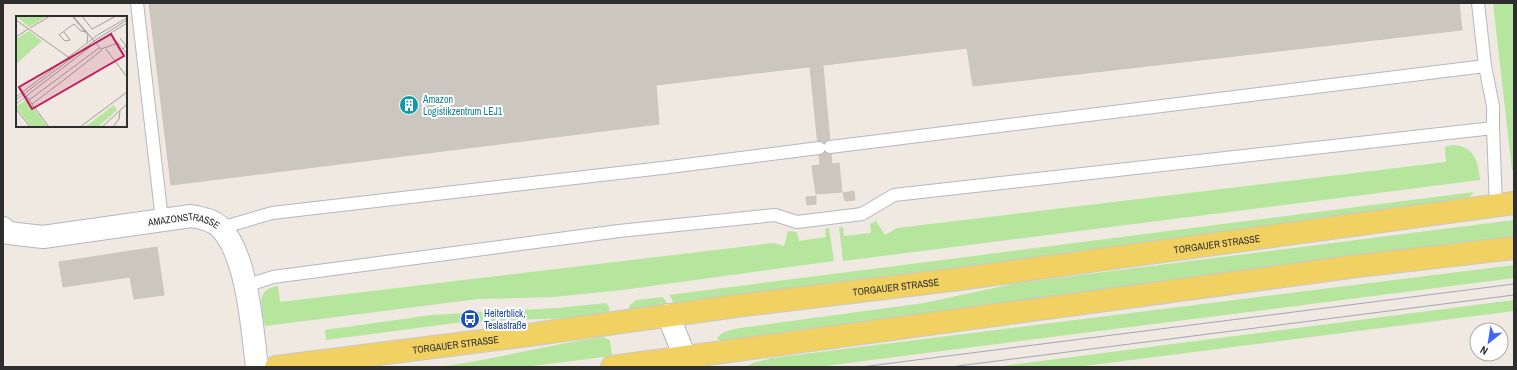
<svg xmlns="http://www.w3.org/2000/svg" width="1517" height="370" viewBox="0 0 1517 370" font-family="'Archivo Narrow',sans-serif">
<rect width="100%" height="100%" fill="#efe9e1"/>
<!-- green -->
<path fill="#b6e59e" d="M1493,3H1514V170H1512Z
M1453,145C1475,147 1478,161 1480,180L843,261L839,227H843L844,236L871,233L870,224L876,221L885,235L897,228L1446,162L1445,147Z
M1474,192L1464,203L673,304L672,299L669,295Z
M1514,220V240L723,341L717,339C721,331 731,330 740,328L924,303L1017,283Z
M829,228L834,261L622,290L554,297L478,299L265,326C262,309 254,289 278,286L280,302L774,243L784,246L788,231L797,232L799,241L826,237L825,229Z
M1514,265V278L817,367H745L753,363L772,358Z
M663,297L668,305L630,310L629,306L636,300Z
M1514,300V311L1077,367H995Z
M606,303L609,307V313L576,318L508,320L455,323L326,340L325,330L431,315L557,308Z
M602,337L610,340L612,356L524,367H438C493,360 547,345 602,337Z"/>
<!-- building -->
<path fill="#cbc7bf" stroke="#cbc5ba" d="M149,3H1459L1462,30L973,86L967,48L656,85L659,124L171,185Z
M823,66L832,164L839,163L842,192L816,194L812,166L820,165L810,67Z
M854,191L855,200L845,201L843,193Z
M816,196V204L807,205L806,197Z
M157,247L164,295L134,299L130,277L63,287L59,262Z"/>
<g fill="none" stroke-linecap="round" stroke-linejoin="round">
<defs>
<path id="service" d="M137,3L162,220
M1478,3L1485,66
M830,147L1485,66L1493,106V128
M221,228L272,213L662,168L819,148
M245,286L273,277L619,231L775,215L797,222L862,214L894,195L1493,128L1496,206"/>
<g id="minor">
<path id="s1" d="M3,228L8,233L43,237L191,216C202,218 213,220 221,228C248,258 252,328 257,367"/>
</g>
<path id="secondary" d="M668,315L689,367"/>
<g id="primary">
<path id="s2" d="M276,367L521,336L736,306L959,279L1514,203"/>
<path d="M612,367L1357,266L1514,248"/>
</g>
</defs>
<!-- service casing -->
<use href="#service" stroke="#b4b7c1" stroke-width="14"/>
<!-- minor casing -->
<use href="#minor" stroke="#b4b7c1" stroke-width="24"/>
<!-- secondary casing -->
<use href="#secondary" stroke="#b4b7c1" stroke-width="24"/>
<!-- primary casing -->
<use href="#primary" stroke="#c9c9c9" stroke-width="24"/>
<!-- service -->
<use href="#service" stroke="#fff" stroke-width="12"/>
<!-- minor -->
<use href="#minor" stroke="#fff" stroke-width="22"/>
<!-- secondary -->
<use href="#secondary" stroke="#fff" stroke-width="22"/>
<!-- primary -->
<use href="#primary" stroke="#f2d163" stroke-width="22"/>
<!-- tram -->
<path stroke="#a3a6b8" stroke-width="1" d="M861,367L1514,284
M950,367L1514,295"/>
</g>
<!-- icons -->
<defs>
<symbol id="building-disc" viewBox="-11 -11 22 22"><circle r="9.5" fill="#0f9aa8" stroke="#fff"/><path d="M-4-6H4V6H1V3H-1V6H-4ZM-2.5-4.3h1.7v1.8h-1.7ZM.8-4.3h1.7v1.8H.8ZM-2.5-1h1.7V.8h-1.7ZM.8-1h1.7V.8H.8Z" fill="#fff"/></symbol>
<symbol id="bus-disc" viewBox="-11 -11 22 22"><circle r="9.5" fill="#1a4fb4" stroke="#fff"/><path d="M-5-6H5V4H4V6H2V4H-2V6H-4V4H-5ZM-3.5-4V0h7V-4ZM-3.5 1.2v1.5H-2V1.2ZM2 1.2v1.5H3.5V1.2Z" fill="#fff"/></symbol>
</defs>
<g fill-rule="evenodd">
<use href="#building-disc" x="398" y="94" width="22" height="22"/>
<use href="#bus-disc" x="459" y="308" width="22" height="22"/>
</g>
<g text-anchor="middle" stroke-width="4" stroke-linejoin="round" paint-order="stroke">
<!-- culture labels -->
<g font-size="10" fill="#0d838f" stroke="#fff" text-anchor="start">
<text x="423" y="103">Amazon<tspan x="423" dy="12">Logistikzentrum LEJ1</tspan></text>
</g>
<!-- street labels -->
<g font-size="10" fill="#2e2e2e" stroke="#fff">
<text dy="4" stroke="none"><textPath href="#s1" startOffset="185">AMAZONSTRASSE</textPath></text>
<text dy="4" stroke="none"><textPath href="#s2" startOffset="949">TORGAUER STRASSE</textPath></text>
<text dy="4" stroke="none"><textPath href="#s2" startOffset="625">TORGAUER STRASSE</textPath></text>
<text dy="4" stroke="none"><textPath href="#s2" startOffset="181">TORGAUER STRASSE</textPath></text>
</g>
<!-- transit labels -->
<g font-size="10" fill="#164399" stroke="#fff" text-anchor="start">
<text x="484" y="317">Heiterblick,<tspan x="484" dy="12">Teslastraße</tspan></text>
</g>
</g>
<!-- overview -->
<g transform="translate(16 16)">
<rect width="111" height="111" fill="#efe9e1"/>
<path d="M0,0H31L13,11ZM13,15L26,25L0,48V23ZM11,83L32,111H15L0,91ZM98,89L101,94L82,111H69Z" fill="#b6e59e"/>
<path fill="none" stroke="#a29e99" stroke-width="1" d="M56,0L72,19L71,26M57,0L85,33L102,27L111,38M66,0L76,13L100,0M0,4L55,43M14,12L34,0M48,16L54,24L49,25L43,19L55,10L58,8L65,15L71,16M0,21L12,13M104,22L110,30L107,33M90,33L111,61M53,60L86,34M10,80L13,84L83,32M0,81L83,18L111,2M0,84L78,25L111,4M13,84L16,88L53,60M0,88L79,27L111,7M16,88L33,111M0,93L14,111M64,111L111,76M86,111L111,88M97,111L103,103L104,95"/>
<path fill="#c2185b" fill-opacity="0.15" stroke="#c2185b" stroke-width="2" d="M95,18L108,40L16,93L3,71Z"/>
<rect width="111" height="111" fill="none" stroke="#2e2e2e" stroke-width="2"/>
</g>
<!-- border -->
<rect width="1517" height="370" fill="none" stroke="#2e2e2e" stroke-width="8"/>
<!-- north arrow -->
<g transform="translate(1489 342) rotate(210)"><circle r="19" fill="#ffffff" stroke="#ababab"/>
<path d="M0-3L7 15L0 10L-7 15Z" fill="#4264fb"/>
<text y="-6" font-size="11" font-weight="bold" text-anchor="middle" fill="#2e2e2e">N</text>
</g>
</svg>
